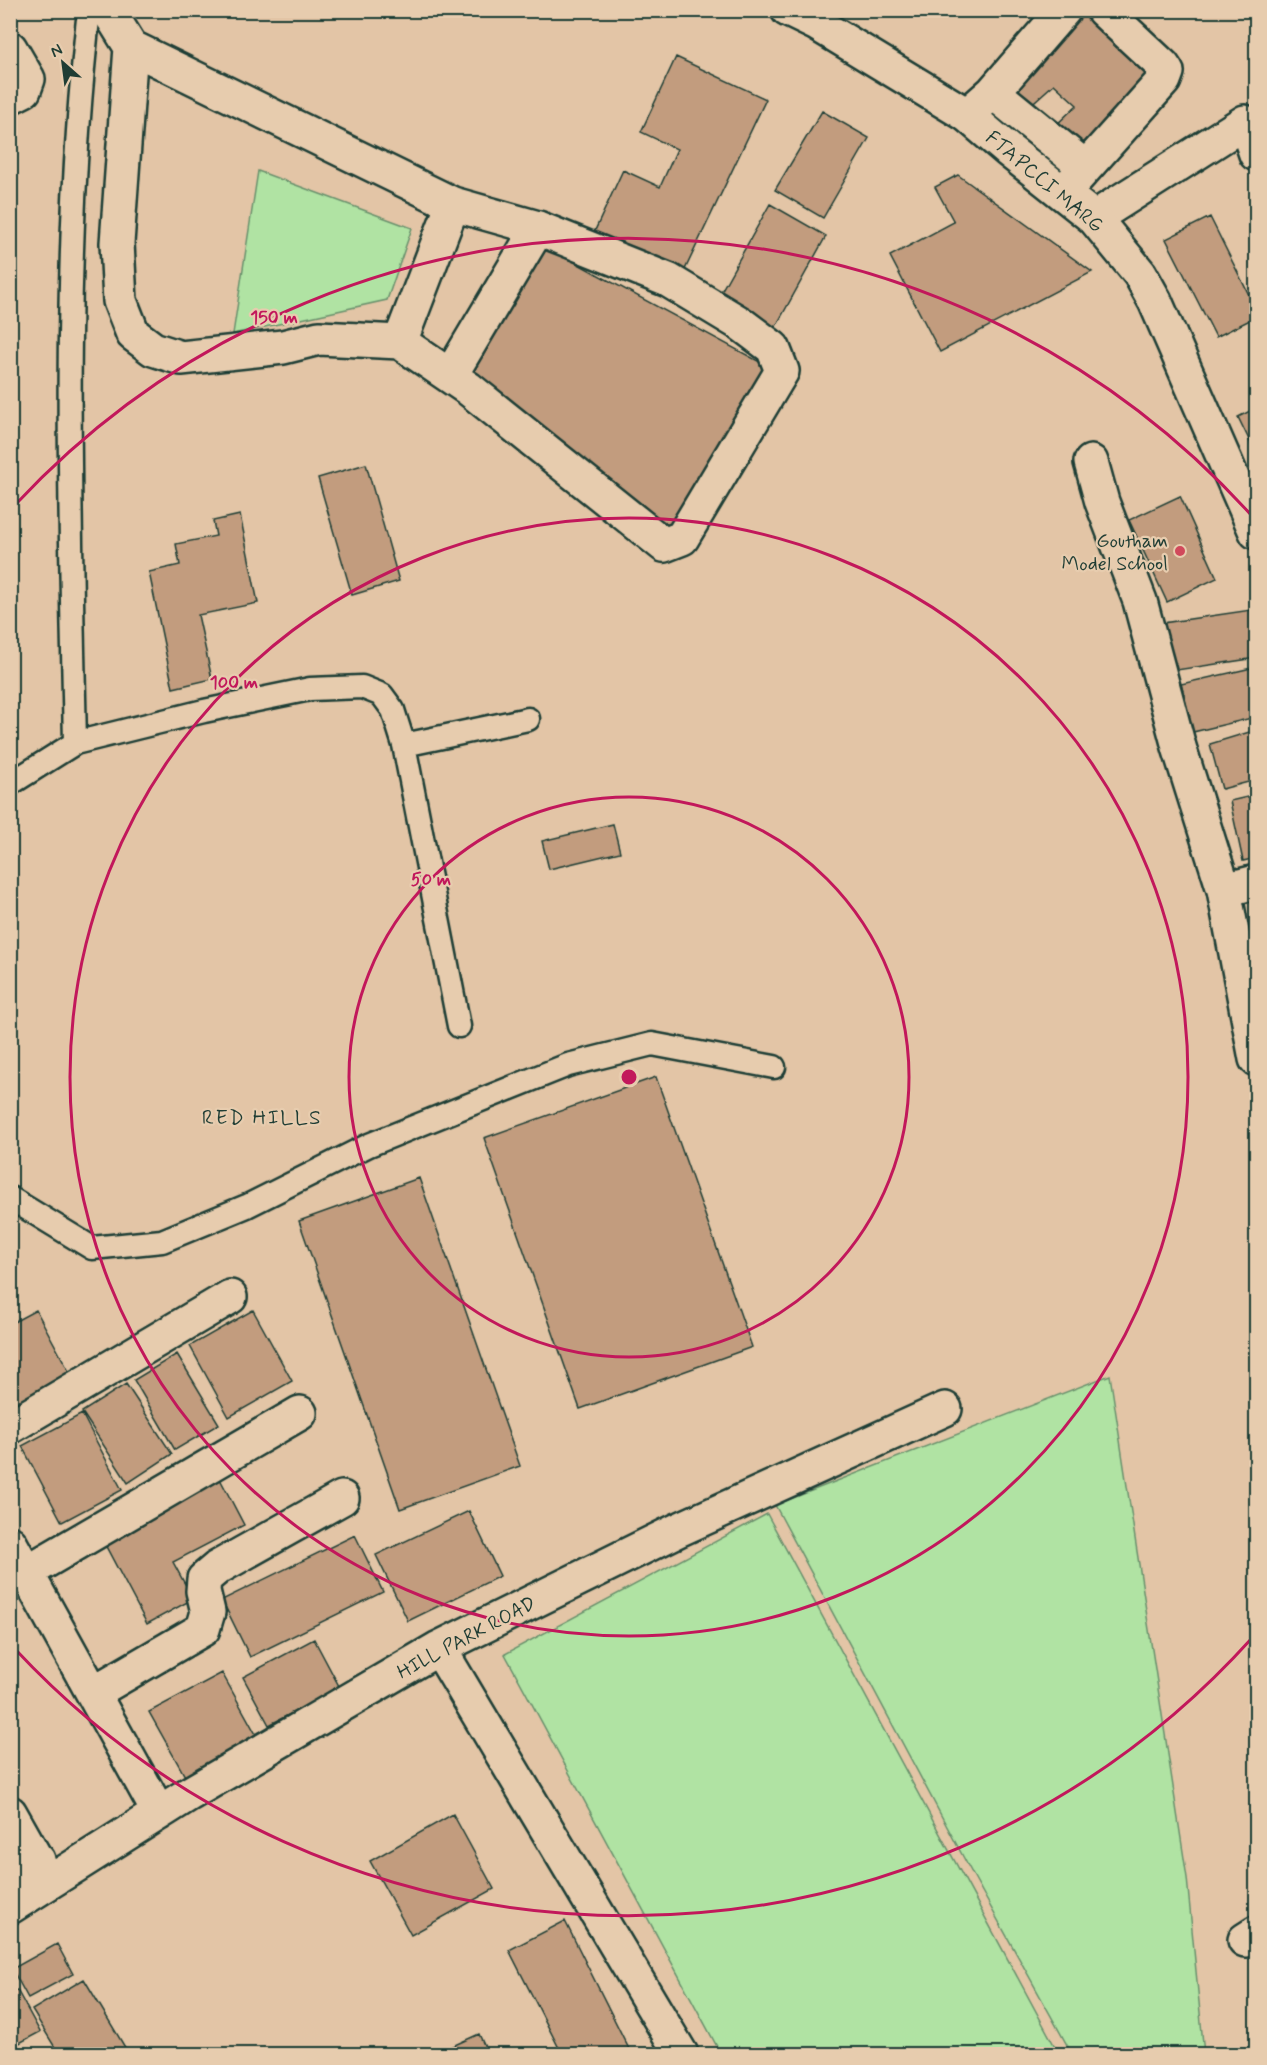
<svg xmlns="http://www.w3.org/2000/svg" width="1267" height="2065" viewBox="0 0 1267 2065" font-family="Mynerve,sans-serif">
<rect width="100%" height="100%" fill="#e3c5a6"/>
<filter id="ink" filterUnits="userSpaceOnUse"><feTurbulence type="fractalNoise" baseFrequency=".0167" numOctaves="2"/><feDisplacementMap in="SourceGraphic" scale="12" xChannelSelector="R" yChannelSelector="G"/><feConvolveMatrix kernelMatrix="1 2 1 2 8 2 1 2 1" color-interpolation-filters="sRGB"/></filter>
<g filter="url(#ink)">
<!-- green -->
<path fill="#b0e3a3" stroke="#68906c" stroke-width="1.5" d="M258,171L412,228L387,300L233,334Z
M1110,1375L1187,1878L1204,2054H1072L974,1877L775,1505Z
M767,1514L1059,2054H721L505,1654Z"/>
<!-- building -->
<path fill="#c29c7e" stroke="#1f3d34" stroke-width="1.5" d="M1077,10H1091L1154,76L1080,150L1051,130L1077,105L1054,84L1026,109L1003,86Z
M676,57L766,99L681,278L592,237L623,170L660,187L677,149L641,132Z
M822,111L869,138L823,218L775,190Z
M958,175L1092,272L940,352L890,256L954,222L935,187Z
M770,204L826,236L775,328L718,297Z
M1210,217L1256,309V317L1216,337L1166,239Z
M543,245L771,368L665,534L458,368Z
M1256,408V454L1238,417Z
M366,464L399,581L352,595L318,478Z
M1180,496L1217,578L1167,602L1129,520Z
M240,515L258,603L198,615L212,679L173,688L149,572L180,565L176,544L216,536L213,521Z
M1251,610L1256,658L1170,671L1163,623Z
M1256,667V717L1193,732L1181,684Z
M1256,730V780L1222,789L1210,744Z
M1256,795V858L1243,861L1230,801Z
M613,824L620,852L549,869L542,841Z
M656,1077L752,1347L580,1409L484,1138Z
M419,1178L520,1466L400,1509L299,1221Z
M36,1310L72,1377L10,1411V1324Z
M253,1310L292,1381L229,1417L190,1346Z
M177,1354L219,1424L175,1450L134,1380Z
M126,1384L172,1454L128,1483L82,1412Z
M82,1414L122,1490L62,1522L22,1446Z
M218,1475L244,1525L173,1562L193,1599L147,1624L101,1537Z
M469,1511L500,1576L408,1621L376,1555Z
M355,1535L383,1592L250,1657L222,1600Z
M314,1639L340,1688L269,1725L243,1677Z
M222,1673L258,1738L186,1778L149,1712Z
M453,1814L494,1889L411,1935L370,1861Z
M565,1921L631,2053L628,2054H562L509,1950Z
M57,1944L73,1974L28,1998L12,1969Z
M84,1979L129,2054H59L32,2010Z
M17,1990L40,2032L10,2048V1993Z
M479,2034L488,2054H435Z"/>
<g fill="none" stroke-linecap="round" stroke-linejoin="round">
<defs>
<path id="lane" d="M75,743C70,499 61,253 89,10
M404,745L528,719
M10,784L75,743L204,711L310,689L362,687L382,695L393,710L404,745L459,1026
M10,1198L92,1248L162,1241L247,1206L369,1145L568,1065L652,1044L774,1067"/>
<path id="street" d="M108,10L131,47L453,204L538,228L668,280L741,324L773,348L782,371L682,538L664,545L469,389L400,342L319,338L283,347L181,358L153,349L133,334L120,301L117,243L131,47
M10,48L28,79L24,90L10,97
M993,92L1085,167
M967,115L993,92L1064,10
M1063,193L1164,80L1167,72L1163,66L1103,10
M1094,218L1245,122L1256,154
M400,342L453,204
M450,376L538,228
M1091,462L1102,502L1140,601L1179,747L1224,890L1256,1059
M1224,890L1256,882
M10,1427L230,1297
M10,1543L159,1813
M27,1572L300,1413
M439,1648L681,2054
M93,1693L203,1629L208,1612L203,1591L204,1579L217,1568L342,1498
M10,1813L49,1882
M10,1876L38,1860
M10,1907L189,1794L439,1648L678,1530L945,1409
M1245,1940L1256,1933"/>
<path id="secondary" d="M788,10L817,24L967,115L1008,150L1094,218L1140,274L1155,301L1256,532"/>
</defs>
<!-- lane casing -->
<use href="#lane" stroke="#1f3d34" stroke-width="27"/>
<!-- street casing -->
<use href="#street" stroke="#1f3d34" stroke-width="38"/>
<!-- secondary casing -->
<use href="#secondary" stroke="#1f3d34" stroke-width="38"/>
<!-- lane -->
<use href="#lane" stroke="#e7ccae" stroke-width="22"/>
<!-- street -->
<use href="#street" stroke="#e7ccae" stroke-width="33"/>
<!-- secondary -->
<use href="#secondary" stroke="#e7ccae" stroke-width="33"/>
</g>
</g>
<!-- distance rings -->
<g fill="none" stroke="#c2185b" stroke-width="3">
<circle cx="629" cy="1077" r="280"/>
<circle cx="629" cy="1077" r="559"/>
<path d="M1252 1638A839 839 0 0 1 15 1649M15 505A839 839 0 0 1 1252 516"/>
</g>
<!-- markers -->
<circle fill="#d1495b" stroke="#e7ccae" stroke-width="2" cx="1180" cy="551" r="6"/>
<g text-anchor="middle" stroke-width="4.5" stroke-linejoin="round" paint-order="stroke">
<!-- street labels -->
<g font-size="20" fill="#1f3d34" stroke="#e7ccae">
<text transform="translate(1045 181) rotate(40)" y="7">FTAPCCI MARG</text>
<text transform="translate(466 1637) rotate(-28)" y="7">HILL PARK ROAD</text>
</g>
<!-- poi labels -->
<g font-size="20" fill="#1f3d34" stroke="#e7ccae" text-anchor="end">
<text x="1168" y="547">Goutham<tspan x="1168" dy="23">Model School</tspan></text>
</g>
<!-- neighbourhood labels -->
<g font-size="21" letter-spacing="1.5" fill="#1f3d34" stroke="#e7ccae">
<text x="262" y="1124">RED HILLS</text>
</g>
</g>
<circle cx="629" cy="1077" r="9" fill="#c2185b" stroke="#e7ccae" stroke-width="3"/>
<g font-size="18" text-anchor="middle" font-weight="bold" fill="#c2185b" stroke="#e7ccae" stroke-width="4.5" stroke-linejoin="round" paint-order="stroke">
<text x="274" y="323">150 m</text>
<text x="234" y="688">100 m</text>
<text x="431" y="885">50 m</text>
</g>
<!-- margin -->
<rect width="1267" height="2065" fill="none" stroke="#e7ccae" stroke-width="36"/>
<rect x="18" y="18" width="1231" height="2029" fill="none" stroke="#1f3d34" stroke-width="2" filter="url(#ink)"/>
<!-- north arrow -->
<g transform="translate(63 63) rotate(332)" stroke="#e7ccae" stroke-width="4.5" paint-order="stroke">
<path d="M0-4.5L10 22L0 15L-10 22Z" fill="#1f3d34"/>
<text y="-9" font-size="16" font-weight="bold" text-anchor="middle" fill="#1f3d34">N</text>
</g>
</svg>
